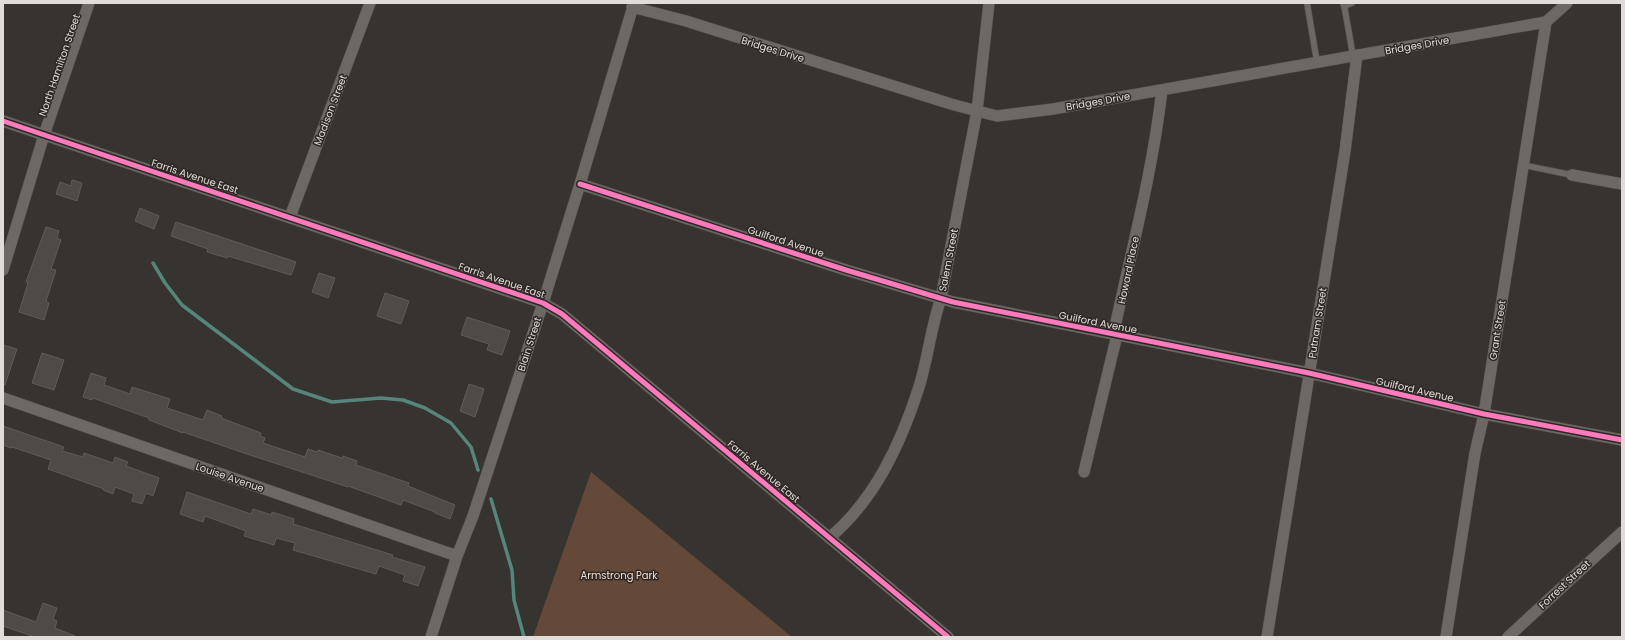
<svg xmlns="http://www.w3.org/2000/svg" width="1625" height="640" viewBox="0 0 1625 640" font-family="Poppins,sans-serif">
<rect width="100%" height="100%" fill="#363331"/>
<!-- green -->
<path fill="#644939" d="M591,472L792,637H533Z"/>
<g fill="none" stroke-linecap="round" stroke-linejoin="round">
<!-- stream -->
<path stroke="#56857b" stroke-width="3.5" d="M153,263L165,283L182,305L293,389L332,402L381,398L403,400L425,408L451,423L471,447L478,470
M491,499L512,570L514,600L524,637"/>
</g>
<!-- building -->
<path fill="#4d4a48" stroke="#5e5c5a" d="M72,180L82,183L77,201L56,194L60,182L71,186Z
M140,208L159,216L154,229L135,221Z
M176,222L296,262L291,275L228,256L227,258L207,252L208,249L171,236Z
M46,227L59,231L57,238L61,240L51,269L56,270L46,301L49,303L44,320L19,312L28,283L26,282Z
M319,273L335,278L328,298L312,292Z
M385,293L409,301L401,324L377,316Z
M467,317L510,331L502,355L487,350L489,344L461,335Z
M3,345L17,349L5,385L3,384Z
M42,353L64,360L54,390L32,383Z
M91,373L106,378L104,385L130,394L132,387L170,399L167,408L203,420L207,410L222,416L221,418L261,433L260,436L265,438L263,443L305,457L308,449L317,452L318,450L342,458L343,456L357,461L356,465L409,483L408,486L455,505L450,519L435,513V512L403,500L401,505L348,486V487L247,454L183,432V433L149,420V418L93,398L92,400L83,397Z
M469,384L484,389L475,417L460,411Z
M3,426L64,447L62,451L83,457L84,453L113,463L115,457L128,462L126,466L159,478L153,496L146,493L142,504L132,501L134,494L115,487L113,494L103,490L104,489L48,469L51,460L12,447L11,448L3,445Z
M187,492L251,514L253,509L272,515V512L294,519L293,524L393,555L392,557L425,567L418,586L403,581L405,575L379,566L376,574L293,550L295,543L276,538L274,545L244,536L246,531L205,516L203,522L180,514Z
M43,603L57,608L53,619L57,621L55,628L75,636L74,637H35L3,626V610L36,622Z"/>
<g fill="none" stroke-linecap="round" stroke-linejoin="round">
<defs>
<path id="service" d="M1307,3L1317,62
M1343,3L1345,10L1353,56
M1344,6L1352,3
M1523,165L1572,175"/>
<path id="minor" d="M632,7L686,21L951,104L977,111L997,116L1053,109L1546,22L1567,3
M3,121L543,303L562,314L948,637
M1572,175L1622,184
M580,184L846,270L953,302L1309,373L1484,414L1622,440
M290,217L370,3
M3,270L44,135L89,3
M3,398L457,556
M1084,472L1117,335L1116,322C1133,245 1153,168 1162,90
M829,538C875,500 901,443 919,387C928,358 931,327 941,298L977,111L989,3
M431,637L457,556L473,516L543,303L580,184L634,3
M1267,637L1345,151L1357,55
M1446,637L1475,453L1484,414L1546,22
M1508,637L1622,532"/>
</defs>
<!-- service casing -->
<use href="#service" stroke="#545150" stroke-width="7"/>
<!-- minor casing -->
<use href="#minor" stroke="#545150" stroke-width="12"/>
<!-- service -->
<use href="#service" stroke="#6d6864" stroke-width="5.5"/>
<!-- minor -->
<use href="#minor" stroke="#6d6864" stroke-width="11"/>
<defs>
<path id="cycleway" d="M3,121L543,303L562,314L948,637
M580,184L846,270L953,302L1309,373L1484,414L1622,440"/>
</defs>
<!-- cycleway casing -->
<use href="#cycleway" stroke="#2e2825" stroke-width="8"/>
<!-- cycleway -->
<use href="#cycleway" stroke="#fd7abc" stroke-width="5"/>
</g>
<g text-anchor="middle" stroke-width="3" stroke-linejoin="round" paint-order="stroke">
<!-- street labels -->
<g font-size="10" fill="#e0dcda" stroke="#2e2825">
<text transform="translate(1417 45) rotate(-10)" y="4">Bridges Drive</text>
<text transform="translate(773 49) rotate(17)" y="4">Bridges Drive</text>
<text transform="translate(59 65) rotate(-71)" y="4">North Hamilton Street</text>
<text transform="translate(1098 101) rotate(-10)" y="4">Bridges Drive</text>
<text transform="translate(330 110) rotate(-69)" y="4">Madison Street</text>
<text transform="translate(195 176) rotate(18)" y="4">Farris Avenue East</text>
<text transform="translate(786 241) rotate(18)" y="4">Guilford Avenue</text>
<text transform="translate(948 260) rotate(-79)" y="4">Salem Street</text>
<text transform="translate(1128 270) rotate(-78)" y="4">Howard Place</text>
<text transform="translate(502 280) rotate(19)" y="4">Farris Avenue East</text>
<text transform="translate(1098 322) rotate(11)" y="4">Guilford Avenue</text>
<text transform="translate(1317 323) rotate(-81)" y="4">Putnam Street</text>
<text transform="translate(1497 330) rotate(-81)" y="4">Grant Street</text>
<text transform="translate(529 344) rotate(-72)" y="4">Blain Street</text>
<text transform="translate(1415 389) rotate(13)" y="4">Guilford Avenue</text>
<text transform="translate(764 471) rotate(40)" y="4">Farris Avenue East</text>
<text transform="translate(230 477) rotate(19)" y="4">Louise Avenue</text>
<text transform="translate(1564 584) rotate(-43)" y="4">Forrest Street</text>
</g>
<!-- park labels -->
<g font-size="10" fill="#f6ddcd" stroke="#2e2825">
<text x="619" y="579">Armstrong Park</text>
</g>
</g>
<!-- border -->
<rect width="1625" height="640" fill="none" stroke="#e0dcda" stroke-width="8"/>
</svg>
